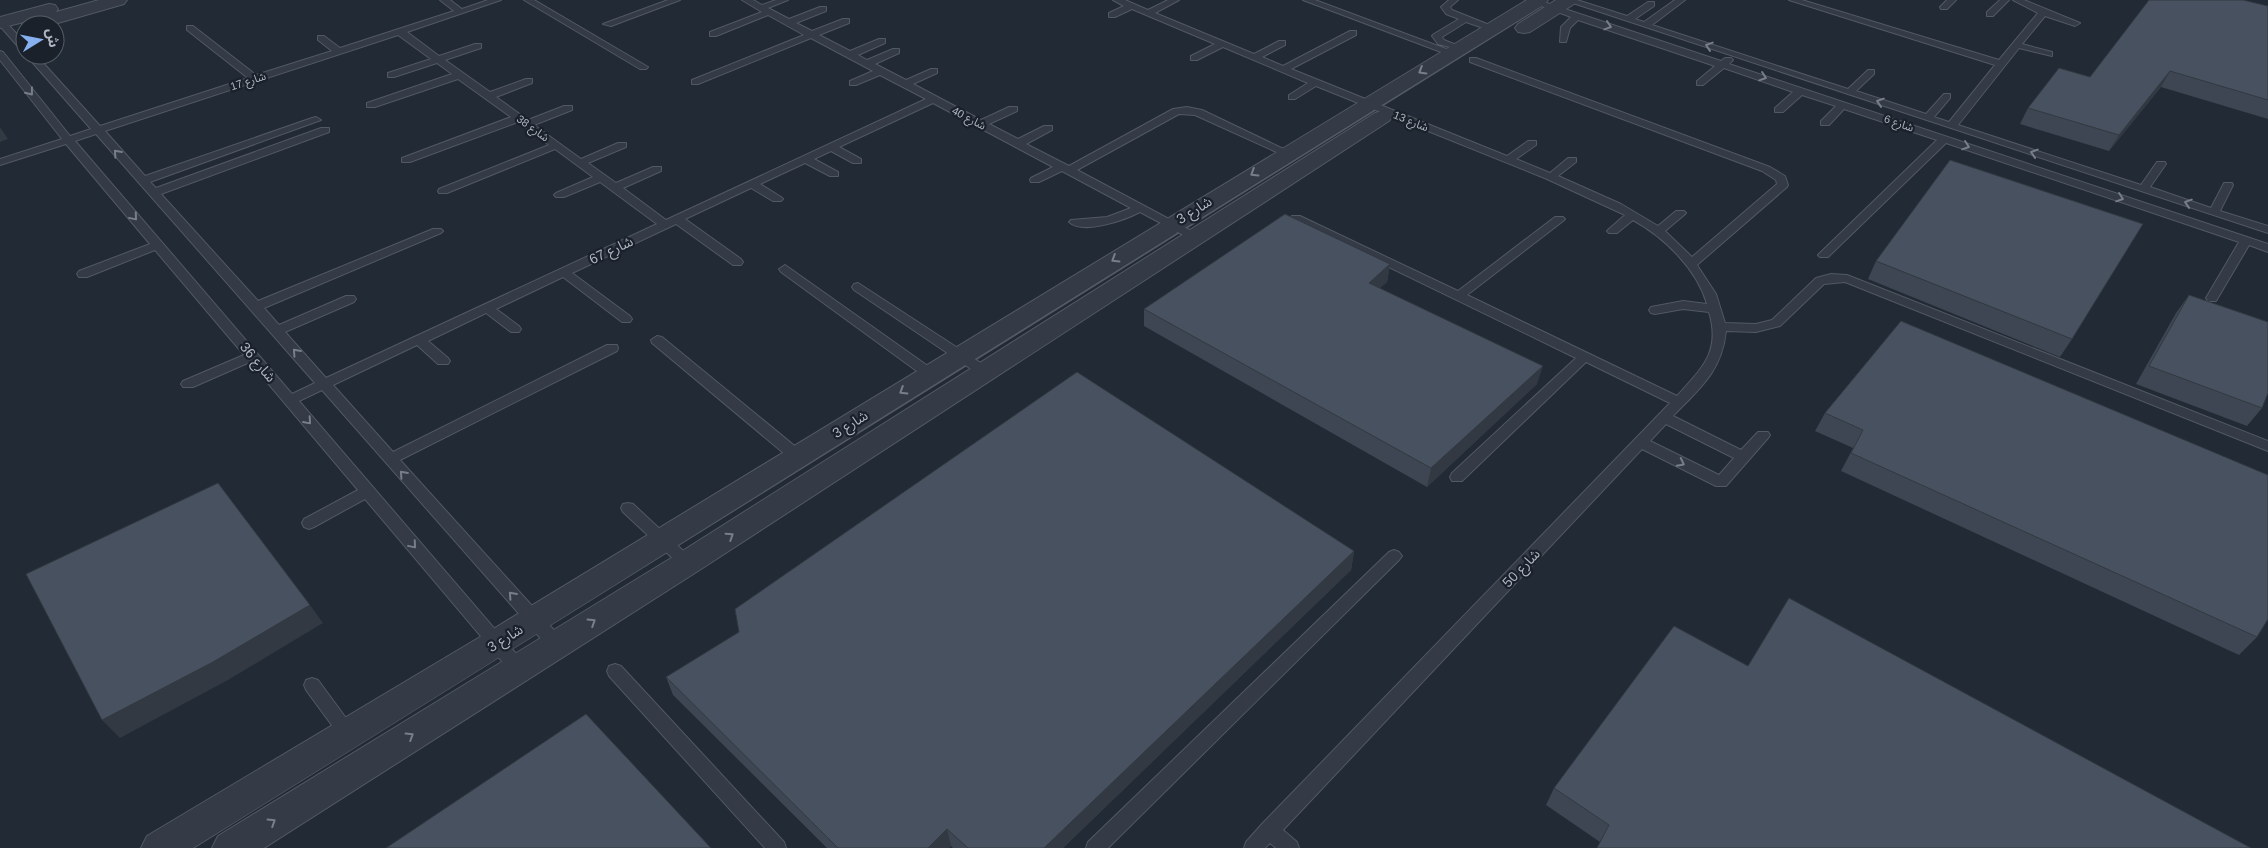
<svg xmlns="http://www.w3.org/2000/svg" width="2268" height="848" viewBox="0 0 2268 848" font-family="Arial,'Noto Sans Arabic',sans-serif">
<rect width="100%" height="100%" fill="#212a35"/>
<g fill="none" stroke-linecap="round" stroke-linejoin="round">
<defs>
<path id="lane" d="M440,0H450L462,9L488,0H501L407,32L439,56L475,44H481V48L445,60L490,92L526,79H532V83L496,97L528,120L564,106H572V110L534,125L581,159L618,143H626V147L588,163L616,183L653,167H661V171L623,188L666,220L926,99L880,75L856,85H850V81L873,71L811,38L698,84H692V80L804,35L768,15L716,36H710V32L762,12L742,0H753L762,5L776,0H788L768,8L789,19L820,7H826V11L796,23L812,31L843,19H849V23L819,35L850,51L879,39H885V43L858,55L867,60L893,49H899V53L875,64L906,80L931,69H937V73L913,84L981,120L1009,107H1017V111L989,124L1018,139L1044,126H1052V130L1026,144L1069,166L1173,109L1187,107L1202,110L1292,153L1287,156L1283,155L1195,115L1179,114L1077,170L1197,234L1199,236L1197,238H1189L1140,212C1125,220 1083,235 1069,222L1071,220L1107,217L1131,208L1062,171L1039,182H1031L1030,180L1031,178L1053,167L933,103L839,147L861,159V163H853L831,151L814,159L838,172V176H830L805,163L760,184L781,197L783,199L781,201H773L751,188L685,219L741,259L743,262L741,265H733L676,224L572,273L630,316L632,319L630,322H622L563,277L496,309L519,326L521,329L519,332H511L486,313L428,341L448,358L450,361L448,364H438L417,345L333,385L393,452L607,345H617L618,348L617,351L400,460L562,639L564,644L562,649L556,651L550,649L322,390L299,401L524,663L526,668L524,673L518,675L512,673L365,499L314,527L309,529L304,527L302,523L304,519L358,490L250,362L193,387H183L181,384L183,381L244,355L155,250L87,277H79L77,274L79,271L150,244L66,144L0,165V159L62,139L0,60V51L3,52L70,136L91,129L26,55H36L100,126L248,78L187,30V26H193L256,75L332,51L318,40V36H324L340,48L454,11ZM398,35L431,59L388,73V77H394L437,63L452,74L367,103V107H375L458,79L511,117L402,158V162H410L518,122L549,145L439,189L438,191L439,193H447L555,149L593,177L556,193L554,195L556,197H564L600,182L657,224L326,378L285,332L354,302L356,299L354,296H346L279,325L264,308L441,233L443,231L441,229H433L258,301L161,194L329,132V128H321L156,188L150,182L321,120L316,117L312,118L145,176L105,131ZM96,134L315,383L292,394L75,141Z
M524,0H534L648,67L646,69H640Z
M668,0H680L611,26L603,24Z
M1113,0H1125L1148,10L1168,0H1179L1155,13L1254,54L1279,41H1285V45L1262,57L1283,66L1350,31H1356V35L1291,69L1507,156L1528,141H1536V145L1516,159L1550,173L1568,158H1576V162L1558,176L1621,204L1658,226L1676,211H1684L1686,213L1684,215L1665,231L1692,257L1777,184L1776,180L1762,171L1470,62V58H1476L1770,167L1785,176L1788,185L1787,187L1697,265L1716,294L1725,323L1756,324L1772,320L1816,278L1831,274L1847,275L2268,441V451L1845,282L1824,284L1780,326L1756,332L1726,331C1722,371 1700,388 1673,416L1741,450L1758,432H1768L1770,435L1768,438L1726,486H1716L1642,449L1283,830L1297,842L1299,848H1276L1270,843L1265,848H1244L1246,842L1262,824L1670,403L1586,362L1462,481H1452L1450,477L1452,473L1576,358L1292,220L1290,218L1292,216H1300L1458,291L1555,217H1563L1565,219L1563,221L1467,295L1677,396C1702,368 1721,352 1709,312L1683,309L1655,314L1651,313L1649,310L1651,307L1683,301L1707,304C1697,269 1664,237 1633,220L1617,233H1609L1607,231L1609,229L1625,215L1547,179L1316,86L1295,99H1289V95L1308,83L1223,47L1197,60H1191V56L1215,44L1132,9L1115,17H1109V13L1124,6ZM1666,424L1734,458L1719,475L1650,441Z
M1303,0H1315L1457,53L1452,56L1449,55Z
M1449,0H1458L1450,7L1452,10L1497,28L1492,31L1466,22L1442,37L1444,40L1454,44V48L1438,44L1432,36L1434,34L1459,19L1446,14L1441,7Z
M1525,0H1538L1721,61L1725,58H1731L1733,60L1729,64L2250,238L2268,244V252L2249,245L2216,301H2208L2206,298L2239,242L1946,143L1828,257H1820L1818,255L1820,253L1937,140L1844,109L1829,125H1821V121L1836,106L1802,95L1783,112H1775V108L1793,92L1724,68L1703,85H1697V81L1715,66L1578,20L1570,28L1566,42H1560L1561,27L1571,17Z
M1564,0H1577L1627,16L1648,2H1654V6L1635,19L1644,22L1675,0H1685L1652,25L1848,89L1868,70H1874V74L1856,91L1926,114L1944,94H1950V98L1934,117L1949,122L1995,65L1789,0H1802L1999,60L2038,13L2013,0H2024L2080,23L2075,26L2045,16L2022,44L2052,52V56L2019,48L1958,125L2141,185L2157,162H2165L2166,164L2150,187L2211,208L2224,183H2232L2233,185L2220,211L2268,226V233Z
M1947,0H1956L1947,9H1941L1940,7Z
M2000,0H2009L1993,16H1987V12Z
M0,18L3,19L25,43V52L22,51L0,26Z
M785,265L935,371L937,374L935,377H925L781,272L779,269Z
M858,283L990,369L992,372L990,375H980L854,290L852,287L854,284Z
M657,336L662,337L802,452L804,456L802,460H792L652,343L651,340Z
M628,503L633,504L692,559L695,563L692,567L687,569L682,567L623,512L621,508L623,504Z
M1394,550L1399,552L1402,556L1399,560L1108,848H1086L1088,842L1389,552Z
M615,664L621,666L784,842L786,848H765L609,676L607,671L609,666Z
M312,678L318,680L354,729L357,734L354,739L348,742L342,739L306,690L304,685L306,680Z"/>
<path id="street" d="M99,0H127L124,4L51,25H25V29L22,25L24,22L0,28V17L49,4L55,5L58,9L56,12Z
M1527,0H1548L1545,4C1093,282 645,568 193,848H141L147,836L485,634Z
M1556,0H1577L1574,4L1530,32L1524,33L1518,32L1515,28L1518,24Z
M1382,111L1389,113L1392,117L1389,121L698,571L264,848H212L218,836L676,555L1375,113Z"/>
</defs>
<!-- lane casing -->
<use href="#lane" stroke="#525963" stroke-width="2"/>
<!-- street casing -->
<use href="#street" stroke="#525963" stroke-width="2"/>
<!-- lane -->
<use href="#lane" fill="#343b46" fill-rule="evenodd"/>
<!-- street -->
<use href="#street" fill="#343b46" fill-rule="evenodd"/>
</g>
<!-- wall -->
<path fill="#3d4652" d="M2268,6V119L2161,87L2109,151L2020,124L2028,108L2090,77Z
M1876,261L2072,339L2060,357L1868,279Z
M1390,264L1387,282L1380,288L1537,384L1427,487L1144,326V309Z
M2189,295L2262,408L2247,426L2136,384L2176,313Z
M1901,321L2257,637L2239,655L1841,471L1853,448L1815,431L1825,413Z
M1354,551L1351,570L1063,848H953L951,846L949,848H827L673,695L666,677Z
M1748,666L2251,848L1600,842L1546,805L1554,788Z"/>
<!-- shaded-wall -->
<path fill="#323942" d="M2170,71L2161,87L2109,151L2119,135Z
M0,127L8,139L0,142Z
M1390,264L1387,282L1366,301L1369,283Z
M1543,366L1537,384L1427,487L1431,468Z
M1354,551L1351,570L1063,848H1044Z
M310,605L323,623L228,680L120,738L102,720Z
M947,829L951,846L949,848H928Z"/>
<!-- building -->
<path fill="#47515f" stroke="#323942" d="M2149,0H2243L2268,6V100L2170,71L2119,135L2028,108L2059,68L2090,77Z
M1950,160L2143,224L2072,339L1876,261Z
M1285,214L1390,264L1369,283L1543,366L1431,468L1144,309Z
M2189,295L2268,322V393L2262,408L2149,366Z
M1901,321L2268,475V619L2257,637L1851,453L1863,430L1825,413Z
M1077,372L1354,551L1044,848H968L947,829L928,848H838L666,677L739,632L735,609Z
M218,483L310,605L213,662L102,720L26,574Z
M1789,598L2251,848H1597L1609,825L1554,788L1674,626L1748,666Z
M586,714L711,848H386Z"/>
<!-- one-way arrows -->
<defs><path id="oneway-chevron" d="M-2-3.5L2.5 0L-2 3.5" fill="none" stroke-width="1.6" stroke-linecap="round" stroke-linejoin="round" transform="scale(1.25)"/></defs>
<g stroke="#777f8a">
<use href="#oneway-chevron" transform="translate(1608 26) rotate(18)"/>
<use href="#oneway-chevron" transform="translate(1709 46) rotate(-162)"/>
<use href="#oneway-chevron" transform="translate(1422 71) rotate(149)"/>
<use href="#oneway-chevron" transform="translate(1763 77) rotate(19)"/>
<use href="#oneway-chevron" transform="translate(30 92) rotate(52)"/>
<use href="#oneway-chevron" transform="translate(1880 102) rotate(-162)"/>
<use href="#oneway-chevron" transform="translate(1966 146) rotate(19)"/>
<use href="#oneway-chevron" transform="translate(117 153) rotate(-132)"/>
<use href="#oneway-chevron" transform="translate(2034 153) rotate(-162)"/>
<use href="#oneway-chevron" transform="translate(1254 173) rotate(148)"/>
<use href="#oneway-chevron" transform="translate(2120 198) rotate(19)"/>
<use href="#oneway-chevron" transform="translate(2188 203) rotate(-162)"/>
<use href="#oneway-chevron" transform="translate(134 217) rotate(50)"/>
<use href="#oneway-chevron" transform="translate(1115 259) rotate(148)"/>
<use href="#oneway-chevron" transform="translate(296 352) rotate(-132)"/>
<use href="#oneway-chevron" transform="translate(903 391) rotate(148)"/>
<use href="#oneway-chevron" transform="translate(308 421) rotate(49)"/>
<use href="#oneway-chevron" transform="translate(1681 463) rotate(27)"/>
<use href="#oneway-chevron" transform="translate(403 474) rotate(-132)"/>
<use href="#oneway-chevron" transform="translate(730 536) rotate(-33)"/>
<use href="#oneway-chevron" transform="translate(413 545) rotate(50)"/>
<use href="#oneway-chevron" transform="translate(512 595) rotate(-132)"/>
<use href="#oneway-chevron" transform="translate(592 622) rotate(-32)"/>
<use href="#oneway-chevron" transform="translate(410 736) rotate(-32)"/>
<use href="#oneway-chevron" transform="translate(272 822) rotate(-32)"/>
</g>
<g text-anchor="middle" stroke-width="4.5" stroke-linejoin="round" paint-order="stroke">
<!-- far-street labels -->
<g font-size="11" fill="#aeb6c2" stroke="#1a212a">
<text transform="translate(248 81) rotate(-18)" y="4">شارع 17</text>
<text transform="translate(969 118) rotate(28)" y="4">شارع 40</text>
<text transform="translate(1411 121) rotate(22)" y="4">شارع 13</text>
<text transform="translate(1899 123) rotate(19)" y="4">شارع 6</text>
<text transform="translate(533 128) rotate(36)" y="4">شارع 38</text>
</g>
<!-- street labels -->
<g font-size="14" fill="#aeb6c2" stroke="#1a212a">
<text transform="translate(1194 210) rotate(-32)" y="5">شارع 3</text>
<text transform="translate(611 250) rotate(-25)" y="5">شارع 67</text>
<text transform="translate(258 362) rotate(50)" y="5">شارع 36</text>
<text transform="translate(850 424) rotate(-32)" y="5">شارع 3</text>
<text transform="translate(1521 568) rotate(-46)" y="5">شارع 50</text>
<text transform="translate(505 638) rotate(-32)" y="5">شارع 3</text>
</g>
</g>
<!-- north arrow -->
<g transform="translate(40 40) rotate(80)"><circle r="24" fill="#1a212a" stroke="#555d67"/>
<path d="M0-4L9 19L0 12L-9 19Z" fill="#86b0f0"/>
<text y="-8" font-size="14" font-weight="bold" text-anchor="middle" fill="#aeb6c2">ش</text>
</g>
</svg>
